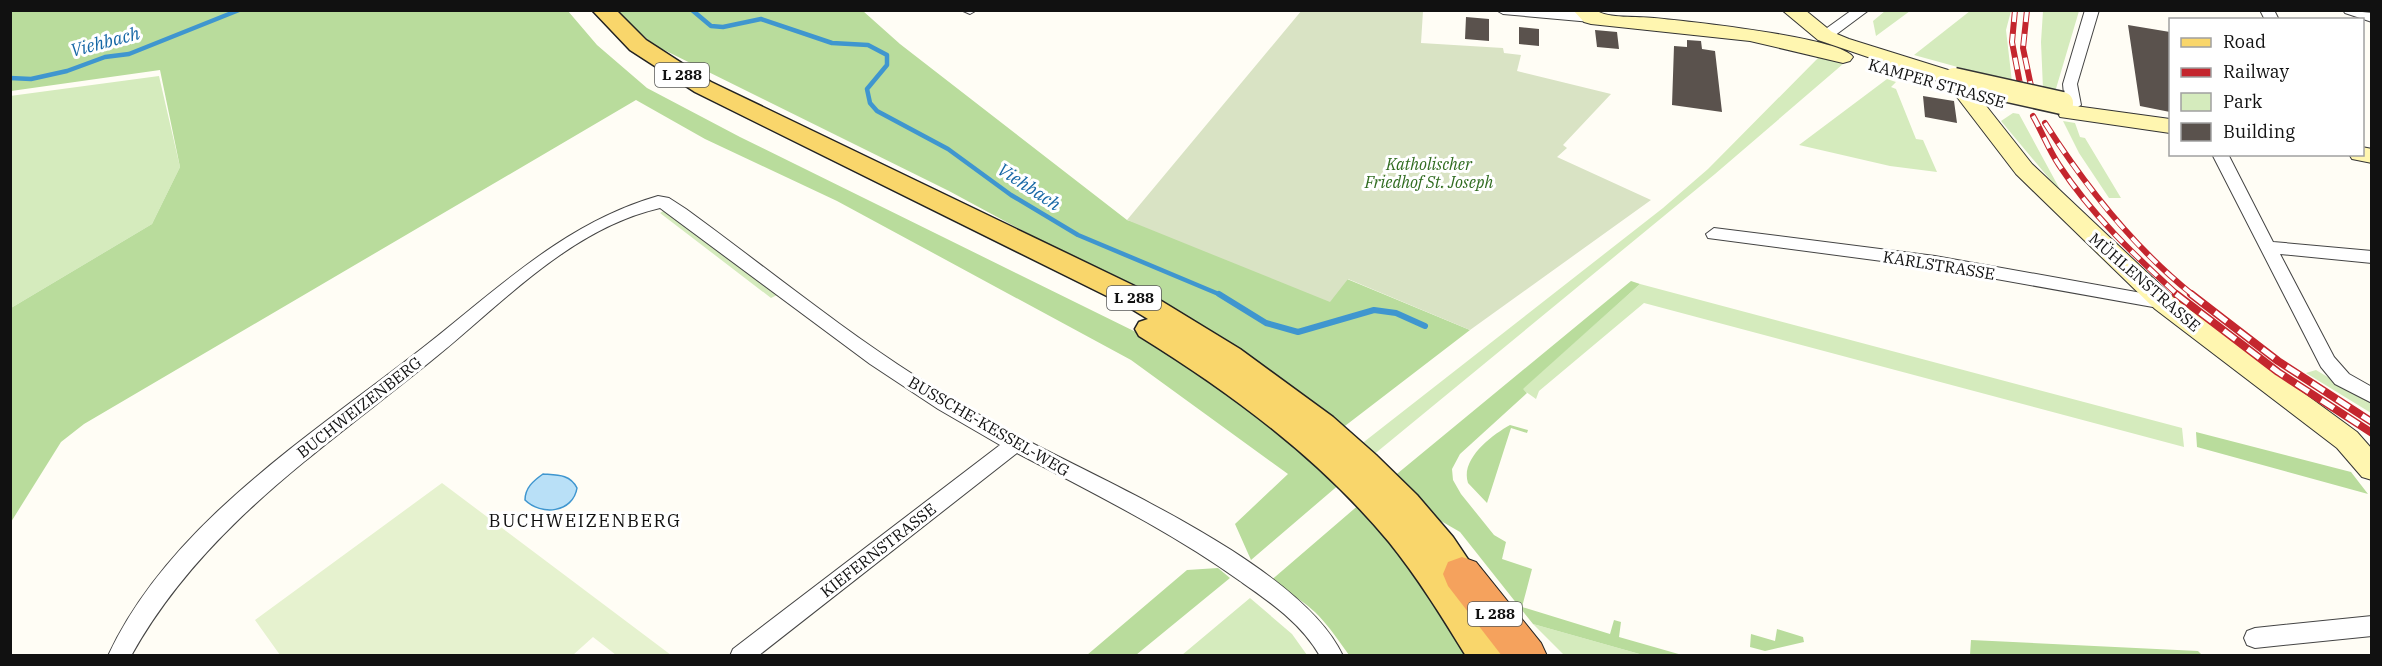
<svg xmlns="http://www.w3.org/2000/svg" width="2382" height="666" viewBox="0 0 2382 666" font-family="'IBM Plex Serif',serif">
<rect width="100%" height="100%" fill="#fffdf5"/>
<!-- green -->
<path fill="#d5ebbd" d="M1885,11H1910L1876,36L1873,21Z
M1970,11H2011L2006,30L2012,82L1914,55Z
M2043,11H2079L2055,92L2043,89L2041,42Z
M1820,56L1843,64L1715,174L1372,456L1360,445L1663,208L1708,169Z
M159,76L180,167L152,224L11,308L10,96Z
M1887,79L1896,82L1891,87L1896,89L1916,139L1923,140L1937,172L1890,166L1799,145Z
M2013,113L2019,114L2063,195L2001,121Z
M2063,121L2075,123L2080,137L2085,138L2121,198H2109L2079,153Z
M665,210L777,295L771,298L660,213Z
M1640,284L2182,428L2184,447L1644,303L1539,391L1536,399L1522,389Z
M2316,370L2371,403V413L2306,373Z
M1250,598L1292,634L1307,655H1182Z
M1533,624L1643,655H1564Z"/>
<!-- forest -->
<path fill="#b9dc9c" d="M11,10L568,11L597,45L647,88L740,137L1148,338L1211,376L1341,483L1251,560L1235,524L1288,474L1131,360L837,201L705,139L636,100L84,424L61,442L11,522V308L152,224L180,167L160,70L11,91Z
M616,11H863L900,44L1127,220L1347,279L1470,330L1341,429L1168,309L949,191L654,45Z
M1631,281L1640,284L1523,389L1527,393L1460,454L1452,469L1453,480L1461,494L1494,535L1506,542L1502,559L1532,569L1522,607L1610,634L1614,620L1621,622L1619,637L1682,655H1643L1533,624L1460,532L1422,510L1392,478Z
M1510,425L1528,430L1527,433L1511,428L1487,503L1468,483C1460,459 1492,435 1510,425Z
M2196,432L2351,472L2368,494L2197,447Z
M1361,503L1474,655H1349C1320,614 1314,606 1269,582Z
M1218,568L1230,578L1136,655H1087L1187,570Z
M1777,629L1803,637L1804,642L1765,651L1750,647L1751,634L1775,641Z
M1971,640L2198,651L2202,655H1970Z"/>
<!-- cemetery -->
<path fill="#d9e3c4" d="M1302,10L1423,11L1421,43L1503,48L1504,53L1521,55L1517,71L1611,94L1563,145L1567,148L1557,157L1651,200L1470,330L1348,279L1330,302L1127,220Z"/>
<!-- pitch -->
<path fill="#e6f2cf" d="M442,483L671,655H616L593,637L573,655H280L255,620Z"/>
<!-- water -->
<path fill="#b9e0f7" stroke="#3f96cf" stroke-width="1.5" d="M543,474C557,475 570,474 577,488C573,513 541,516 525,500C525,488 533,481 543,474Z"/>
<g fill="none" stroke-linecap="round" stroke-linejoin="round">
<!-- stream-far1 -->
<path stroke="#3f96cf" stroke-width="4.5" d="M692,10L711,26L723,27L761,19L832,43L868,45L887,55V65L867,89L870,103L877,111L948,149L1011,195L1078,235L1221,295
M10,78L31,79L67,71L105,57L129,54L239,10"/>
<!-- stream -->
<path stroke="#3f96cf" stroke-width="6" d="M1219,294L1266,323L1298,332L1374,310L1396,313L1425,326"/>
</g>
<!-- building -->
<path fill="#5a524d" d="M1466,17L1489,19V41L1465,39Z
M2128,25L2170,32V112L2140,106Z
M1519,27L1539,29V46L1519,44Z
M1595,30L1617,32L1619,49L1597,47Z
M1687,40L1701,41L1702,49L1715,51L1722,112L1672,105L1674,46L1687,47Z
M1923,96L1954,101L1957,123L1925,117Z"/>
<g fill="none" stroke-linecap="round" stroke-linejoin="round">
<defs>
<path id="street" d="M961,10H977L970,14Z
M1496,10C1514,10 1588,7 1598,18L1591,22L1503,14Z
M1852,10H1869L1830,39H1820L1818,36L1820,33Z
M2085,10H2099L2077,84L2081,105L2073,110L2065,105L2063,84Z
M2260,10H2274L2279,20H2265Z
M2343,10L2372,13V22L2345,13Z
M2212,154H2228L2273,242L2372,251V263L2280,254L2334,357L2349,374L2372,387V403L2335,384L2321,367Z
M658,196L669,198L686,209C763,265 837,326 917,377C954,401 993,423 1032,443C1116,487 1303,569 1343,656H1320C1301,623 1270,602 1240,581C1170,531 1093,493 1017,453L758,656H730L733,649L1000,445L938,409L870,364L660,208C569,229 501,305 431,361C320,451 202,528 131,656H108C168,526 307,438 416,353C494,293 561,224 658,196Z
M1714,228L1935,256L2164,297L2170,298L2173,303L2170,308L2164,309L1935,268L1708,238L1706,234Z
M2372,616V636L2255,648L2247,645L2244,638L2247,631L2255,628Z"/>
<path id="secondary" d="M1573,10H1595C1609,19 1637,16 1654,18C1685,21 1840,37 1853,57L1850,61L1843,63L1750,41L1591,24L1584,22Z
M1782,10H1805L1832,32L1849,39L1961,74L2032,164L2173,297L2357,432L2372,449V480L2362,477L2337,448L2155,309L2016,174L1947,84L1818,40Z
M2068,105L2170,119V133L2060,117L2057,112L2060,107Z
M2362,147L2372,149V163L2352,159L2349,154H2362Z"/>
<path id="primary" d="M592,10H616L646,40L711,82L1145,291L1240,349L1333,417L1376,455L1417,495L1453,537L1490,592L1485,602L1473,607L1503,656H1466C1442,617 1418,578 1389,542C1319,458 1231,393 1139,336L1135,329L1139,322L1148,319L1125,305L695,92L630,50Z"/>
<path id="highway" d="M1462,557L1476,562L1541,643L1547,656H1502L1448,586L1443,574L1448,562Z"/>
</defs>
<!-- street casing -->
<use href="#street" stroke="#444" stroke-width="2"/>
<!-- secondary casing -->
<use href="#secondary" stroke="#333" stroke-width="2"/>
<!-- primary casing -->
<use href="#primary" stroke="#222" stroke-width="3"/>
<!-- highway casing -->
<use href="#highway" stroke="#222" stroke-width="2"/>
<!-- street -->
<use href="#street" fill="#fff" fill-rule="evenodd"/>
<!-- secondary -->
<use href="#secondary" fill="#fff6b0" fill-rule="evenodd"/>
<!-- primary -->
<use href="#primary" fill="#f9d66b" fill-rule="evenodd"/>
<!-- highway -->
<use href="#highway" fill="#f5a25d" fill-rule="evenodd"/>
<defs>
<path id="rail-far1" d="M2015,10L2012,42L2020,84
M2027,10L2023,48L2031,86
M2033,116C2042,132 2049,150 2059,165C2092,215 2134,255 2178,295
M2045,123C2086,187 2133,247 2193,295"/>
<path id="rail" d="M2176,294L2278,372L2372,433
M2191,294L2278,361L2372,422"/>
</defs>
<!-- rail-far1 casing -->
<use href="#rail-far1" stroke="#c4262e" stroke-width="6"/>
<!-- rail casing -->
<use href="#rail" stroke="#c4262e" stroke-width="8"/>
<!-- rail-far1 -->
<use href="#rail-far1" stroke="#fff" stroke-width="4" stroke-dasharray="12" stroke-linecap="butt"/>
<!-- rail -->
<use href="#rail" stroke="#fff" stroke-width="5" stroke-dasharray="15" stroke-linecap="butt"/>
<defs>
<path id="secondary-bridge" d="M1954,79L2062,103"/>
</defs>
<!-- secondary-bridge casing -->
<use href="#secondary-bridge" stroke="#333" stroke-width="25" stroke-linecap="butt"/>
<!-- secondary-bridge -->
<use href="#secondary-bridge" stroke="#fff6b0" stroke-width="22"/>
</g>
<g text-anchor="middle" stroke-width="6" stroke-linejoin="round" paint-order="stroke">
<!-- shield labels -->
<g fill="#fff" stroke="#585858" stroke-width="1.5">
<rect x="655" y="63" width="54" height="24" rx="4.5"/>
<rect x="1107" y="286" width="54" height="24" rx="4.5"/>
<rect x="1468" y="602" width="54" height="24" rx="4.5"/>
</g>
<g font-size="15" font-weight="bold" fill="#111">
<text x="682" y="80">L 288</text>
<text x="1134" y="303">L 288</text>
<text x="1495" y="619">L 288</text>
</g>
<!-- street labels -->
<g font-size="16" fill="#111" stroke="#fff">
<text transform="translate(1937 83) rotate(16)" y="6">KAMPER STRASSE</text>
<text transform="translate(1939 265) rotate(9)" y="6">KARLSTRASSE</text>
<text transform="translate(2145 282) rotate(41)" y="6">MÜHLENSTRASSE</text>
<text transform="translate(359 407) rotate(-38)" y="6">BUCHWEIZENBERG</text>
<text transform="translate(989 426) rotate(30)" y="6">BUSSCHE-KESSEL-WEG</text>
<text transform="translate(878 550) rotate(-38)" y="6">KIEFERNSTRASSE</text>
</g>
<!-- park labels -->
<g font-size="16" font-style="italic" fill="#2f6b1f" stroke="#fff">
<text x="1429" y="170">Katholischer<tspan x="1429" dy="18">Friedhof St. Joseph</tspan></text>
</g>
<!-- water labels -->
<g font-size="18" font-style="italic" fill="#1768a6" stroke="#fff">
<text transform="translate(105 42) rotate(-15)" y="6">Viehbach</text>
<text transform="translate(1029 187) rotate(33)" y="6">Viehbach</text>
</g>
<!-- neighbourhood labels -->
<g font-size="18" letter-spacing="1.5" fill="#111" stroke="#fff">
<text x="585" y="527">BUCHWEIZENBERG</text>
</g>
</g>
<!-- border -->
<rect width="2382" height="666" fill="none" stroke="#111111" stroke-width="24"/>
<!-- legend -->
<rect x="2169" y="18" width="195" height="138" fill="#ffffff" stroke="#a0a0a0" stroke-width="1.5"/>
<rect x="2181" y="38" width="30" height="9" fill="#f9d66b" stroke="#a0a0a0" stroke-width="1.5"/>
<text x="2223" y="48" font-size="18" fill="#111111">Road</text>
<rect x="2181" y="68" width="30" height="9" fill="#c4262e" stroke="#a0a0a0" stroke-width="1.5"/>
<text x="2223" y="78" font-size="18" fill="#111111">Railway</text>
<rect x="2181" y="93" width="30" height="18" fill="#d5ebbd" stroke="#a0a0a0" stroke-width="1.5"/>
<text x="2223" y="108" font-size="18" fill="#111111">Park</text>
<rect x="2181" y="123" width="30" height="18" fill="#5a524d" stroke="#a0a0a0" stroke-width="1.5"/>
<text x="2223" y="138" font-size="18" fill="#111111">Building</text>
</svg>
